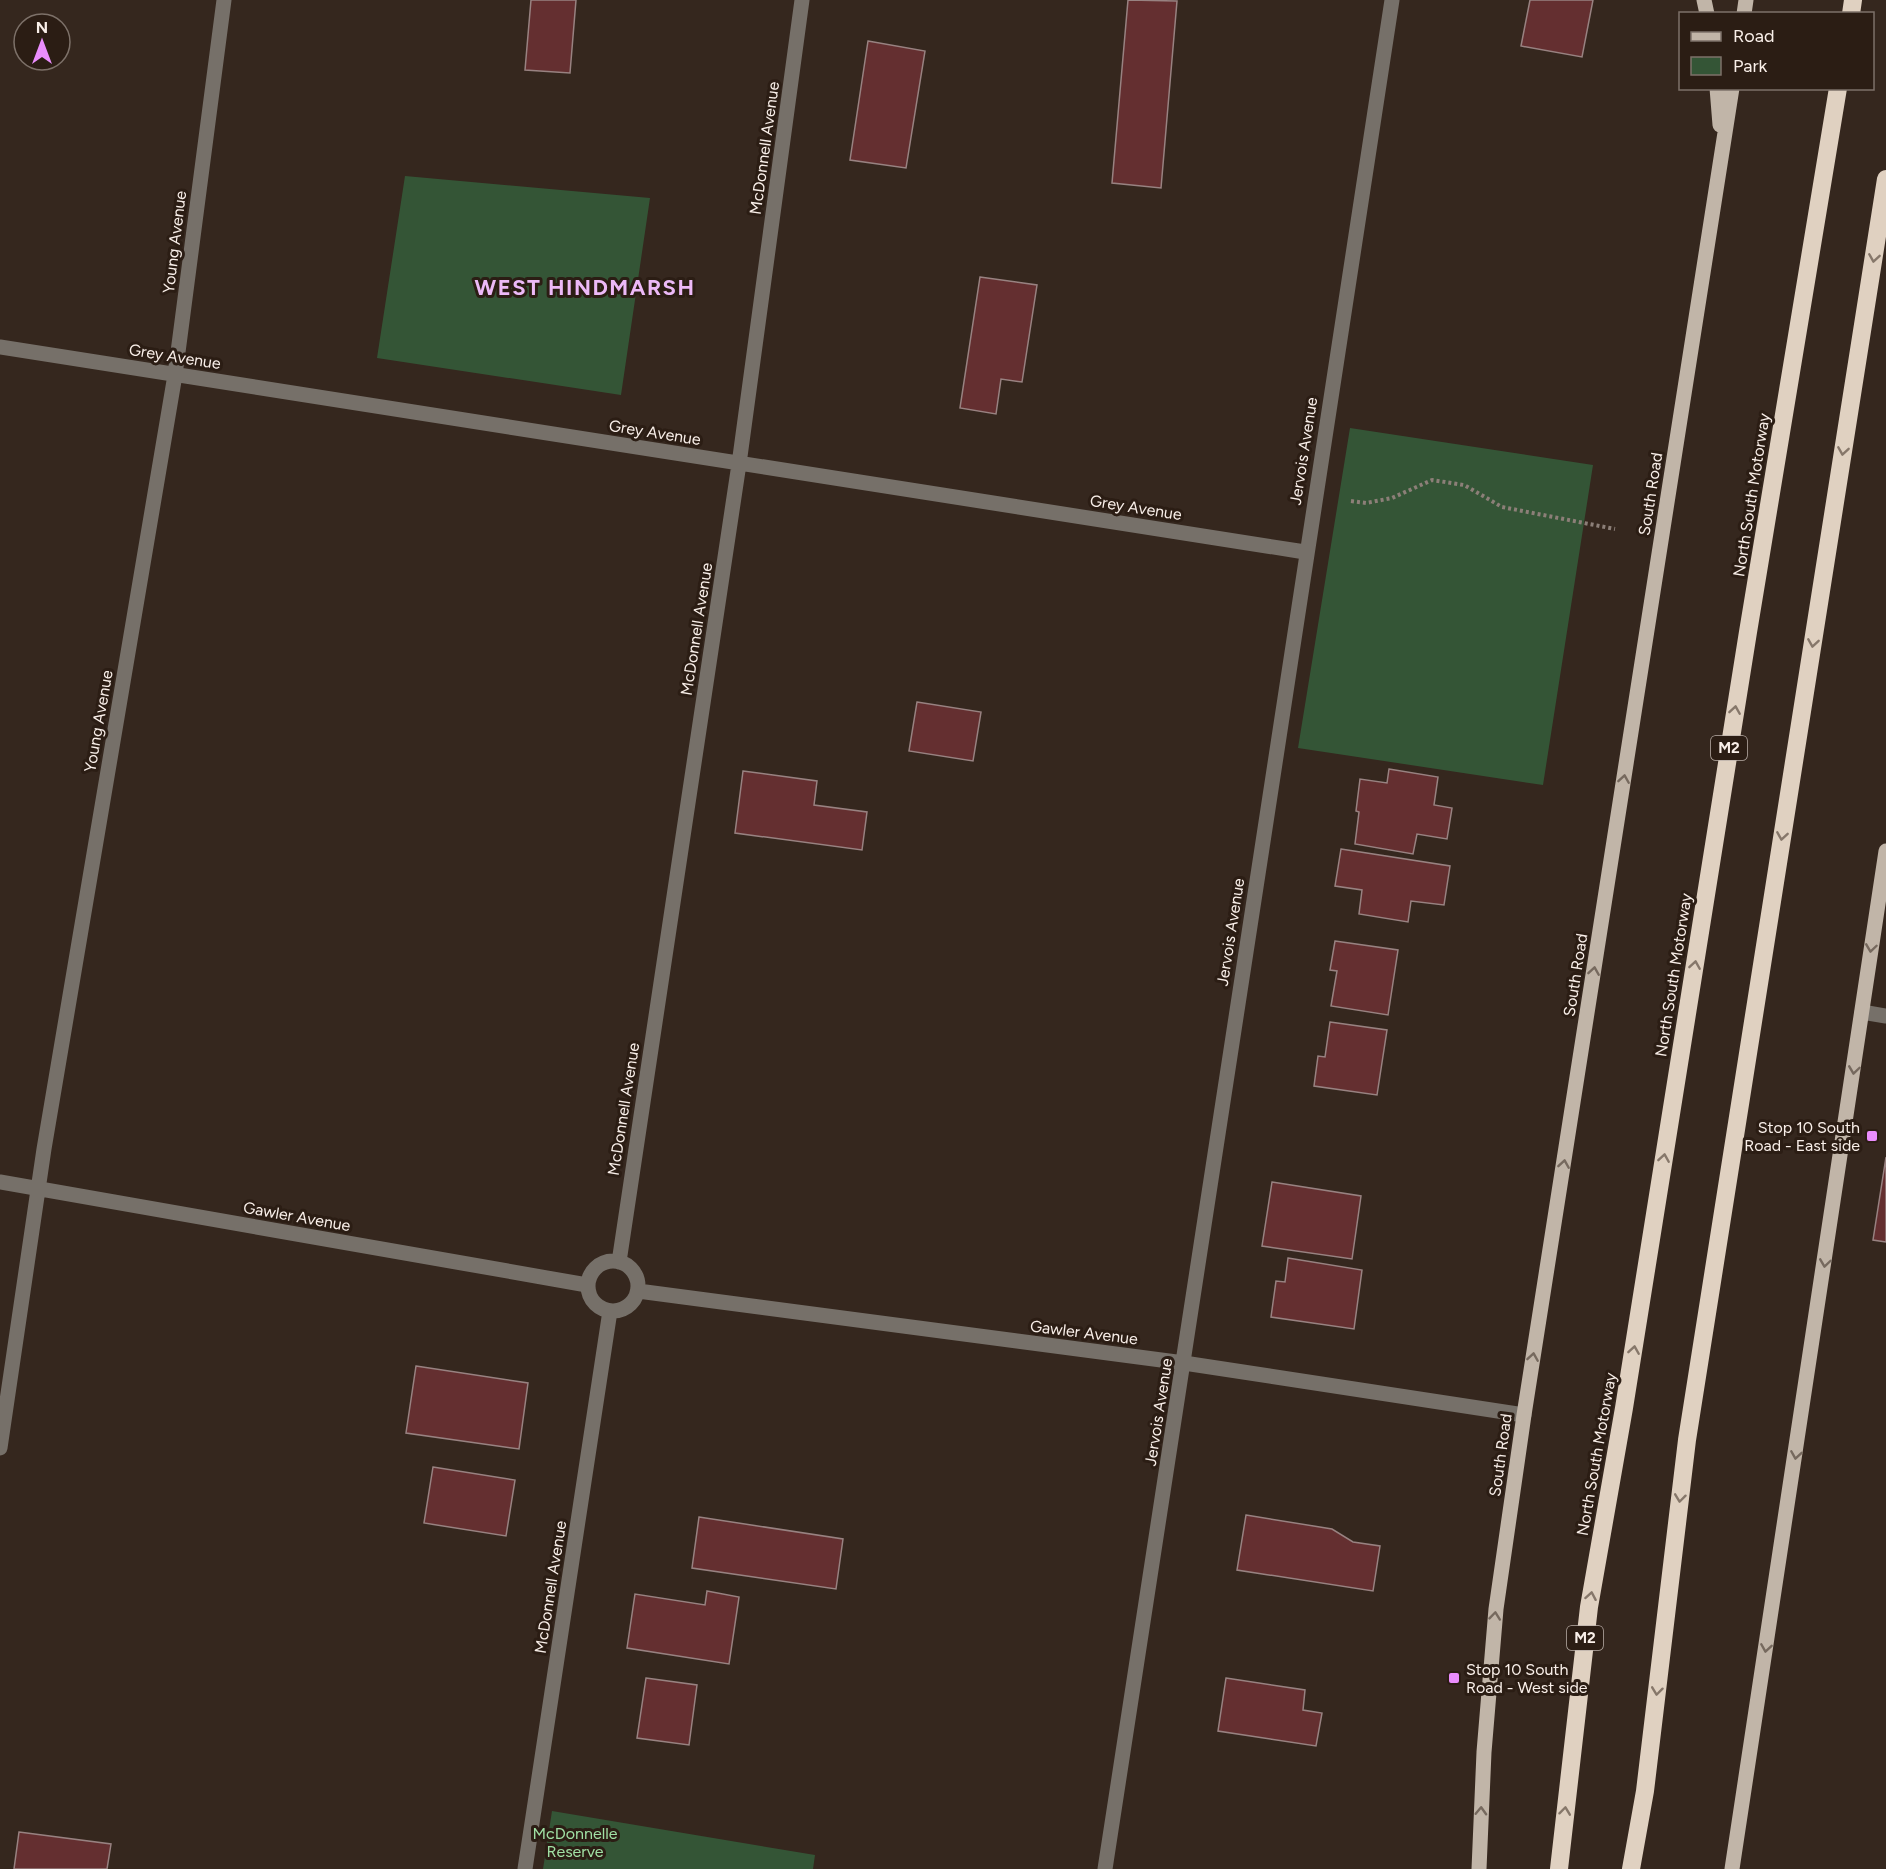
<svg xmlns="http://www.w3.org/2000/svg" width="1886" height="1869" viewBox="0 0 1886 1869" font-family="Figtree,sans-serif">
<rect width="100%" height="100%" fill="#35271e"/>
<!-- green -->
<path fill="#345536" d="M405,176L650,198L621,395L377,358Z
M1350,428L1593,465L1543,785L1298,748Z
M552,1811L815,1855L813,1869H543Z"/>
<!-- building -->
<path fill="#642f30" stroke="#988281" stroke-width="1.5" d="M531,0H576L570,73L525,70Z
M1128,0L1177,1L1161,188L1112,183Z
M1530,0H1593L1582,57L1521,46Z
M868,41L925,51L906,168L850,160Z
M980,277L1037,285L1022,382L1001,379L996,414L960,408Z
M917,702L981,712L973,761L909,751Z
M1389,769L1438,777L1434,805L1452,808L1447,839L1417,834L1413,854L1355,844L1359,812L1356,811L1360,779L1387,783Z
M743,771L817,781L814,805L867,812L862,850L735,833Z
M1341,849L1450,866L1444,905L1411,901L1408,922L1359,914L1362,890L1335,886Z
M1335,941L1398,950L1388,1015L1331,1006L1337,971L1330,970Z
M1330,1022L1387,1030L1377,1095L1314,1086L1318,1056L1325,1057Z
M1886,1157V1242L1873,1240Z
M1272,1182L1361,1196L1352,1259L1262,1246Z
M1288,1258L1362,1270L1354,1329L1271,1317L1276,1281L1285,1282Z
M416,1366L528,1383L519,1449L406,1433Z
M433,1467L515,1480L506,1536L424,1523Z
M1246,1515L1332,1529L1353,1542L1380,1546L1373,1591L1237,1570Z
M699,1517L843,1539L836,1589L692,1568Z
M707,1591L739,1597L729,1664L627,1648L635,1594L705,1605Z
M646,1678L697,1685L689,1745L637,1738Z
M1226,1678L1305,1690L1303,1710L1322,1713L1316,1746L1218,1731Z
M19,1832L111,1844L107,1869H14Z"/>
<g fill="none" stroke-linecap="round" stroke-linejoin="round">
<!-- path -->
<path stroke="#8c7f78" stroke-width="4" stroke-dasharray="3 3" stroke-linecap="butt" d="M1351,501L1366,503L1392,498L1432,480L1464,485L1502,507L1615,529"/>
<!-- service -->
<path stroke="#767069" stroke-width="15" d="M1862,1012L1886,1016"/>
<!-- minor -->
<path stroke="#767069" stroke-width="15" d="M0,347L1305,552
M0,1182L587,1285
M588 1286a25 25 0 1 1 50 0a25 25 0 1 1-50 0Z
M619,1262L739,464L802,0
M638,1291L1184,1363L1524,1415
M0,1448L44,1149L175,375L224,0
M525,1869L610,1311
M1105,1869C1203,1246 1295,623 1392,0"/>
<!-- primary -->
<path stroke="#c1b5a8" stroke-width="15" d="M1704,0L1707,14
M1744,14L1746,0
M1717,88L1720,125
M1479,1869L1484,1752L1496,1609L1524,1415L1732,88
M1732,1869L1886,851"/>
<!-- motorway -->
<path stroke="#e0d1c1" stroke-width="18" d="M1851,14L1853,0
M1559,1869L1589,1607L1624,1408L1748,632L1838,88
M1631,1869L1645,1791L1687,1440L1886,179"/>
</g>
<!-- one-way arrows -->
<defs><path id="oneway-chevron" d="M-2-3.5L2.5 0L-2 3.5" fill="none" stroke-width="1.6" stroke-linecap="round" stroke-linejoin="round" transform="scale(1.5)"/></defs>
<g stroke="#86776a">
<use href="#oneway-chevron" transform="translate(1874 258) rotate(99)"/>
<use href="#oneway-chevron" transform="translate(1843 451) rotate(99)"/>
<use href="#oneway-chevron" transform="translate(1813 643) rotate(99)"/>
<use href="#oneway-chevron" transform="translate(1735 710) rotate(-81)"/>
<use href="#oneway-chevron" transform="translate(1782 836) rotate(99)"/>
<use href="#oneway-chevron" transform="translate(1695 965) rotate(-81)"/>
<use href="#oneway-chevron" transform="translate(1664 1158) rotate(-81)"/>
<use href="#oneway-chevron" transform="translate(1634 1350) rotate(-81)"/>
<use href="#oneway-chevron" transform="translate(1680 1498) rotate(97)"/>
<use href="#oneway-chevron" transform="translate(1591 1596) rotate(-80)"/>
<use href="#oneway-chevron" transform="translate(1657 1691) rotate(97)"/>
<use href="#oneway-chevron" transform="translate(1565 1811) rotate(-83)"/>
</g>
<g stroke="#76695e">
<use href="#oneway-chevron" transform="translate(1624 779) rotate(-81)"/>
<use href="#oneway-chevron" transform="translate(1871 948) rotate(98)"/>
<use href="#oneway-chevron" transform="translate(1594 971) rotate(-81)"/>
<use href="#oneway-chevron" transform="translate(1854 1070) rotate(98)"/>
<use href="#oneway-chevron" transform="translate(1564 1164) rotate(-81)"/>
<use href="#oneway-chevron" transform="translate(1825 1263) rotate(98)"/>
<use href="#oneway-chevron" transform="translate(1533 1357) rotate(-81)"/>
<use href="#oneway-chevron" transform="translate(1796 1455) rotate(99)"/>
<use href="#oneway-chevron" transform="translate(1495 1616) rotate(-84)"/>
<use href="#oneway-chevron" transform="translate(1766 1648) rotate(99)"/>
<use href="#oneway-chevron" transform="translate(1481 1811) rotate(-88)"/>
</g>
<!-- markers -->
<g fill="#ea8dfd" stroke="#2b1d14" stroke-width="2">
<rect x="1866" y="1130" width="12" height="12" rx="3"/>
<rect x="1448" y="1672" width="12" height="12" rx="3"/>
</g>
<g text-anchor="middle" stroke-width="6" stroke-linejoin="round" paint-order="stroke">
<!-- shield labels -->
<g fill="#2b1d14" stroke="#bbb0a9" stroke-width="1.5">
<rect x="1711" y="736" width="36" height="24" rx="4.5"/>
<rect x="1567" y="1626" width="36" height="24" rx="4.5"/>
</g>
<g font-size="15" font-weight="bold" fill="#f9efe9">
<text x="1729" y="753">M2</text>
<text x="1585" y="1643">M2</text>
</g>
<!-- street labels -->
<g font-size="16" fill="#f9efe9" stroke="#2b1d14">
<text transform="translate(764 148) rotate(-82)" y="6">McDonnell Avenue</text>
<text transform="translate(174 242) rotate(-83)" y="6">Young Avenue</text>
<text transform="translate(175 356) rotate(9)" y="6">Grey Avenue</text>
<text transform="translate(655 432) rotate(9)" y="6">Grey Avenue</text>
<text transform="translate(1303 451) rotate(-81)" y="6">Jervois Avenue</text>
<text transform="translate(1650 494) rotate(-81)" y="6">South Road</text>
<text transform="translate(1751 495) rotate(-81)" y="6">North South Motorway</text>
<text transform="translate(1136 507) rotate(9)" y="6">Grey Avenue</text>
<text transform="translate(696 629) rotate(-81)" y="6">McDonnell Avenue</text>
<text transform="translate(98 721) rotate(-80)" y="6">Young Avenue</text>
<text transform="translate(1230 932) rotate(-81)" y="6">Jervois Avenue</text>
<text transform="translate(1575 975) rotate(-81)" y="6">South Road</text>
<text transform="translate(1673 975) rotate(-81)" y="6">North South Motorway</text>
<text transform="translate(623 1109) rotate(-81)" y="6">McDonnell Avenue</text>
<text transform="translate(297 1216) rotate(10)" y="6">Gawler Avenue</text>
<text transform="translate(1084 1332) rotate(7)" y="6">Gawler Avenue</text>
<text transform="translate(1158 1412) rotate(-81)" y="6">Jervois Avenue</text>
<text transform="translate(1596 1454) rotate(-80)" y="6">North South Motorway</text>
<text transform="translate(1500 1455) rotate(-82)" y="6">South Road</text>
<text transform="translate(550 1587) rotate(-81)" y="6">McDonnell Avenue</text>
</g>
<!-- poi labels -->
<g font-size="16" fill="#f9efe9" stroke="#2b1d14" text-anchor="end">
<text x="1860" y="1133">Stop 10 South<tspan x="1860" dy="18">Road - East side</tspan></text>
<text x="1466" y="1675" text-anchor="start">Stop 10 South<tspan x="1466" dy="18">Road - West side</tspan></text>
</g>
<!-- park labels -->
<g font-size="16" fill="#a0e0a4" stroke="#2b1d14">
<text x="575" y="1839">McDonnelle<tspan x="575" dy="18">Reserve</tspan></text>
</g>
<!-- district labels -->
<g font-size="22" font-weight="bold" letter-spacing="1.5" fill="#ecb9f7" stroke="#2b1d14">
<text x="585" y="295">WEST HINDMARSH</text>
</g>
</g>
<!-- legend -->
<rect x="1679" y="12" width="195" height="78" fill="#2b1d14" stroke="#7d7169" stroke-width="1.5"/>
<rect x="1691" y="32" width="30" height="9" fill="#c1b5a8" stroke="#7d7169" stroke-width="1.5"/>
<text x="1733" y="42" font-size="18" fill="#f9efe9">Road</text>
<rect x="1691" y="57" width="30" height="18" fill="#345536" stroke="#7d7169" stroke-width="1.5"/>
<text x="1733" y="72" font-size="18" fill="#f9efe9">Park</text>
<!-- north arrow -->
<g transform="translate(42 42)"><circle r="28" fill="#2b1d14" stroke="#7d7169" stroke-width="1.5"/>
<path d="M0-4.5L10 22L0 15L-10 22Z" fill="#ea8dfd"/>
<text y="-9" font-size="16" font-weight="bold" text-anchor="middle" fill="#f9efe9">N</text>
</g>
</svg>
